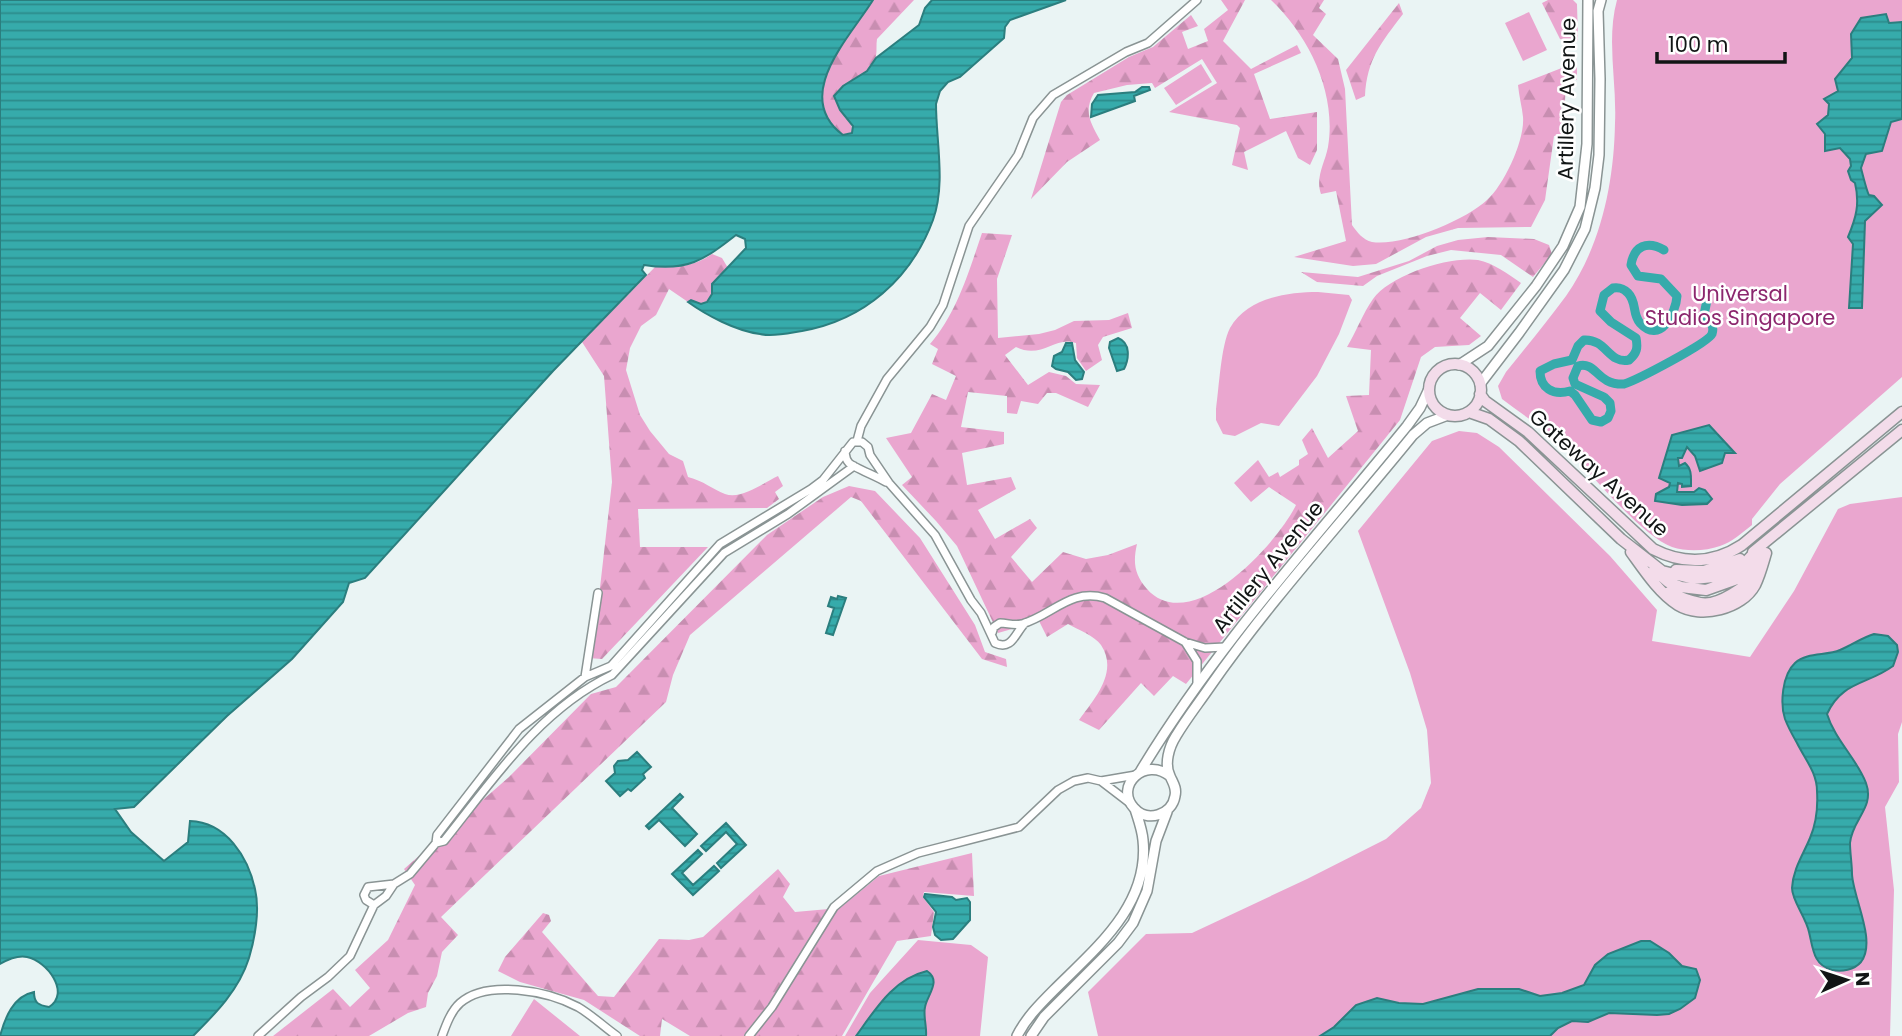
<svg xmlns="http://www.w3.org/2000/svg" width="1902" height="1036" viewBox="0 0 1902 1036" font-family="Poppins,sans-serif">
<defs>
<pattern id="forest-firs" width="22" height="20" patternUnits="userSpaceOnUse" patternTransform="scale(1.75)"><rect width="22" height="20" fill="#eaa6cf"/><path d="M5 1l3.5 6h-7zM16 11l3.5 6h-7z" fill="#c88eb1"/></pattern>
<pattern id="water-rules" width="6" height="5" patternUnits="userSpaceOnUse" patternTransform="scale(1.75)"><rect width="6" height="5" fill="#36abab"/><path d="M0 2.5h6" fill="none" stroke="#2c8a8a"/></pattern>
</defs>
<rect width="100%" height="100%" fill="#eaf4f4"/>
<!-- green -->
<path fill="#eaa6cf" d="M1617,0H1902V377L1780,484L1752,519V525C1742,533 1732,542 1720,546C1706,551 1687,552 1672,547C1642,536 1594,477 1570,452C1550,432 1524,416 1502,399L1498,386L1506,372C1526,347 1547,322 1566,296C1601,246 1614,183 1615,123C1617,82 1606,40 1617,0Z
M1529,12L1547,50L1523,61L1505,23Z
M1201,64L1212,82L1176,105L1164,88Z
M1318,292L1349,295L1352,300L1339,334L1317,376L1279,426L1261,423L1235,436L1223,434L1216,420V409C1219,388 1221,345 1230,328C1247,298 1287,292 1318,292Z
M1459,431L1477,433L1499,447L1610,556L1657,610L1652,641L1750,657L1794,591L1838,509L1850,504L1902,497V722L1898,734L1899,782L1885,807L1894,890L1890,1036H1098L1088,992L1146,934L1192,933L1307,879L1386,839L1421,808L1431,783L1427,730L1410,673L1358,531L1432,441Z
M918,940L971,945L988,957L980,1036H845L870,993Z
M534,999L580,1036H511Z"/>
<!-- forest -->
<path fill="url(#forest-firs)" d="M873,0H914L877,39C876,45 877,50 876,56C874,72 854,78 843,86C845,98 853,124 852,132L843,135C792,95 849,37 873,0Z
M1221,0H1245L1223,41L1251,69L1297,45L1301,53L1254,74L1270,119L1317,112V150L1310,165L1298,158L1286,131L1244,152L1248,170L1232,165L1240,128L1237,125L1169,112L1217,83L1202,59L1155,88L1152,83L1127,85L1094,93C1083,112 1091,123 1100,140L1067,162L1031,199L1061,102L1067,95L1129,57L1153,47L1191,15L1198,26L1182,32L1188,49L1208,41L1204,29L1228,10Z
M1271,0H1324L1319,8L1326,14L1313,35L1338,59L1345,89L1352,225C1357,232 1363,240 1372,242C1401,247 1466,220 1487,200C1504,185 1525,140 1523,117C1522,107 1519,96 1518,85L1577,62V80H1566L1565,101L1561,103L1563,135L1554,136L1545,200L1531,227L1458,228L1426,237L1376,264L1353,266L1294,257L1346,241L1336,191L1321,194C1315,177 1325,163 1328,147C1337,93 1309,36 1271,0Z
M1548,0H1573L1577,4L1578,40L1572,43L1560,39L1542,3Z
M1399,3L1403,14C1381,43 1367,59 1365,96L1356,100L1346,70Z
M982,233L1012,235L997,279L998,338L1039,334L1055,330L1074,321L1109,320L1128,313L1132,328L1103,337L1098,345L1102,360L1086,371L1077,358L1076,343C1055,335 1042,360 1016,347L1005,355L1028,385L1049,372L1066,376L1076,384L1100,385L1088,407L1056,393H1047L1038,404L1021,401L1017,414L1007,413V396L968,392L961,427L1004,432V444L962,453L967,485L1011,477L1016,489L978,510L995,539L1030,519L1037,528L1011,557L1032,582L1063,552L1086,559L1108,555L1137,544C1133,562 1134,574 1147,589C1191,638 1277,544 1296,505L1269,487L1251,502L1234,483L1258,460L1269,477L1278,472L1280,477L1299,465V460L1308,454L1302,440L1312,428L1328,458L1358,431L1346,396L1369,395L1371,350L1347,347C1356,332 1363,313 1373,299C1390,275 1449,256 1478,260C1493,263 1508,274 1521,283L1501,310L1480,293L1460,318L1481,336L1469,345L1435,347L1421,357L1400,420L1186,684L1173,676L1154,696L1141,683L1099,730L1079,720C1094,699 1119,672 1101,645C1095,636 1077,629 1068,624L1047,637L1039,621L998,633L957,546L936,521L902,485L912,477L886,438L911,433L932,394L946,400L956,376L932,364L938,349L930,344C957,313 969,271 982,233Z
M1488,237L1534,239L1549,245L1552,254L1533,277L1501,255L1451,250L1427,256L1377,276L1363,286L1317,282L1301,272L1358,277L1409,261L1437,246L1458,240Z
M712,254L722,258L728,268L712,284V294L707,302L701,304L691,300L688,302L669,289L656,315L641,326L630,348L626,370L640,415L650,431L669,454L683,461L688,477C704,481 712,489 725,494C741,500 763,483 778,476L783,486L775,492L779,499L767,508L638,509L640,547H708L602,659L588,658L584,651L596,623L612,482L604,376L582,342L655,267C676,267 694,267 712,254Z
M849,486L875,491L920,538L975,625L985,652L1006,659L1007,667L982,659L861,501L851,497L690,635L673,675L666,702L441,917L458,935L442,952L437,976L428,993L426,1007L408,1013L369,1036H273L333,989L350,1007L370,988L355,970L388,940L415,885L404,869L509,777L591,694L616,687L767,535L823,497Z
M972,853L974,896L924,892L923,897L934,912L931,936L897,941L842,1036H690L662,1019L660,1036H640L584,1000L520,982L498,971L505,957L543,913L549,915L551,921L542,932L598,996L614,997L659,939L689,940L703,937L778,869L790,884L783,897L795,912L840,908L879,876Z"/>
<!-- water -->
<path fill="url(#water-rules)" stroke="#2b7e7e" stroke-width="2" d="M0,0H873C850,37 791,96 843,135L852,133L853,126L840,110L834,96L843,86L867,71L876,58L919,25L925,8L932,0H1066L1010,20L1005,27L1004,38L960,77L948,82L940,91L936,104C936,141 946,184 933,220C911,279 864,320 802,331C789,333 773,337 760,334C736,331 706,315 688,302L691,300L701,304L707,302L712,294V284L746,248L745,239L736,235C704,260 687,272 644,265L642,270L646,275L553,371L365,578L349,583L343,602L292,659L227,716L134,807L115,809L131,832L164,861L188,842L190,821C226,822 248,857 255,889C260,910 255,938 249,958C239,990 216,1013 193,1036H0C5,1018 13,996 34,992C34,1003 38,1005 49,1007C71,993 47,961 27,957C18,955 7,960 0,964Z
M1886,14L1889,23L1902,22V119L1891,122L1882,151L1866,154L1861,168C1862,172 1867,192 1869,195L1874,196L1882,205L1865,221L1862,308H1849L1853,244L1848,237C1856,218 1860,204 1855,183L1851,180L1848,171L1851,166L1850,159L1840,148L1825,151V134L1817,124L1828,115L1829,104L1824,99L1838,91L1835,79L1852,58L1851,34L1861,18Z
M1142,87H1149L1150,90L1134,96L1135,101L1091,117L1092,104L1098,95L1135,92Z
M1118,338C1131,343 1129,359 1124,369L1117,371L1109,348L1110,342Z
M1066,343H1072L1075,360L1084,372L1082,379L1076,380L1068,372L1056,369L1052,366L1054,356L1062,352Z
M1709,425L1735,453H1725L1722,463L1700,471L1695,456L1687,447L1682,458H1678L1679,466L1685,463C1692,469 1691,477 1691,486L1682,487V484L1678,483L1677,492H1694L1699,488L1705,490L1712,499L1707,504L1682,505L1655,501L1656,494L1669,487L1670,483L1659,478L1672,435Z
M838,596L846,598L833,635L826,633L834,608L828,606L831,597L837,599Z
M1874,634L1888,636L1897,645L1898,652L1893,666C1867,685 1842,681 1827,714C1835,740 1857,759 1866,783C1875,808 1852,819 1850,843C1850,853 1852,864 1852,874C1853,898 1877,941 1861,962C1854,970 1842,972 1832,970C1813,965 1813,948 1809,932C1806,917 1792,901 1792,888C1793,869 1803,855 1810,838C1816,824 1818,807 1817,791C1817,773 1805,759 1797,743C1793,736 1788,727 1785,719C1780,704 1782,675 1795,663C1807,652 1826,656 1840,650C1852,645 1861,638 1874,634Z
M637,752L651,767L643,774L645,778L631,791L628,789L620,796L606,781L615,773L614,766L618,761L628,760Z
M680,794L683,797L672,808L697,834L685,846L659,820L649,829L646,826Z
M726,823L746,845L721,868L717,863L737,844L726,832L706,851L701,846Z
M698,850L702,854L682,873L693,885L714,866L719,871L693,895L672,874Z
M925,894L952,897L956,900L967,898L970,902V920L953,939L941,940L935,935L933,927L936,912L924,897Z
M1641,941H1650L1669,953L1682,966L1696,969L1700,980L1695,998L1680,1009L1669,1014L1657,1015L1609,1013L1588,1022L1572,1021L1558,1028L1550,1036H1320L1334,1027L1356,1005L1377,998L1399,1003L1423,1004L1478,989H1519L1540,996L1562,993L1584,985L1595,965L1608,954Z
M927,971C942,981 927,995 925,1007C923,1016 927,1027 926,1036H856C875,1010 893,979 927,971Z"/>
<g fill="none" stroke-linecap="round" stroke-linejoin="round">
<!-- canal -->
<path stroke="#36abab" stroke-width="9" d="M1664,250C1647,240 1634,246 1631,265L1638,276L1661,279L1677,296C1676,313 1660,345 1640,323C1632,314 1637,302 1628,293C1623,288 1619,287 1613,288L1604,295L1600,311L1611,322L1636,338C1638,348 1637,353 1629,360C1608,364 1607,339 1584,340L1578,346L1572,360L1554,364L1540,371C1540,388 1553,396 1570,391L1575,395L1592,420L1601,422L1608,418L1611,411L1610,403L1604,397L1575,384L1573,378L1578,366C1597,361 1596,385 1624,384C1637,380 1708,343 1712,334C1715,325 1709,321 1704,315L1707,300L1705,292"/>
<defs>
<path id="minor" d="M857,441L861,426L887,379L930,327L943,305L969,226L1018,155L1033,118L1053,95L1126,52L1148,43L1197,0
M845,451C846,457 845,459 849,463C853,467 878,477 886,482
M992,633L994,627L1000,623C1008,623 1013,626 1022,624C1053,615 1070,588 1105,598L1185,642L1205,648L1225,647
M1185,642L1197,661V686
M585,677L598,593
M1101,781L1131,804
M436,843L444,841C493,780 539,710 612,675L724,553L788,514L854,466
M374,905L366,900L364,895L368,887L394,884
M258,1036L301,997L328,977L350,956L374,905L386,896L394,884L410,874L436,843L437,835L519,729L585,677L611,666L720,544L811,489L823,480L853,442H862L868,447L870,455L889,483L935,535L971,600L981,613L995,643C1012,651 1015,633 1025,623
M442,1036C446,1025 451,1011 460,1003C487,979 548,991 578,1007C592,1015 604,1027 617,1036
M749,1036L772,1007L834,907L877,871L918,853L1019,827L1058,790L1074,781L1088,778L1101,781L1136,775"/>
<path id="tertiary" d="M1459,365L1488,346L1536,286L1563,246L1580,207L1587,144L1588,0
M1480,384L1519,333L1564,270L1585,229L1595,188L1599,155L1600,79L1598,11L1601,0
M1140,772C1216,646 1315,539 1407,426L1420,408L1429,389
M1170,776C1145,756 1114,786 1134,808C1147,823 1172,815 1175,796C1177,788 1173,783 1170,776C1164,764 1169,747 1176,736C1186,719 1198,704 1209,688C1271,599 1345,519 1413,435L1427,423L1448,415
M1017,1036C1026,1018 1040,1004 1054,990C1095,949 1150,905 1143,840C1142,829 1138,819 1135,809
M1031,1036L1044,1017L1118,943L1133,923L1147,891L1156,841L1167,812"/>
<path id="secondary" d="M1429 390a26 26 0 1 1 52 0a26 26 0 1 1-52 0Z
M1480,394L1485,401L1528,432L1653,549C1684,565 1713,564 1742,545L1902,412
M1469,412L1489,419L1519,441L1621,539L1662,571L1694,579L1713,577L1731,572L1743,565L1758,549
M1631,552C1644,570 1659,593 1678,605C1701,619 1742,609 1755,585C1760,575 1763,563 1766,553
M1753,552L1902,430
M1654,570L1668,582L1681,587L1706,590L1737,579L1765,554
M1676,570L1704,571L1740,559
M1669,592C1679,597 1690,601 1700,603C1718,607 1747,586 1757,573"/>
</defs>
<!-- minor casing -->
<use href="#minor" stroke="#8a9494" stroke-width="10"/>
<!-- tertiary casing -->
<use href="#tertiary" stroke="#8a9494" stroke-width="12"/>
<!-- secondary casing -->
<use href="#secondary" stroke="#8a9494" stroke-width="13"/>
<!-- minor -->
<use href="#minor" stroke="#fff" stroke-width="7"/>
<!-- tertiary -->
<use href="#tertiary" stroke="#fff" stroke-width="9"/>
<!-- secondary -->
<use href="#secondary" stroke="#f3dcea" stroke-width="10"/>
</g>
<g text-anchor="middle" stroke-width="5" stroke-linejoin="round" paint-order="stroke">
<!-- street labels -->
<g font-size="21" fill="#111515" stroke="#fff">
<text transform="translate(1567 99) rotate(-89)" y="7">Artillery Avenue</text>
<text transform="translate(1599 473) rotate(42)" y="7">Gateway Avenue</text>
<text transform="translate(1268 567) rotate(-51)" y="7">Artillery Avenue</text>
</g>
<!-- park labels -->
<g font-size="21" fill="#8c276e" stroke="#fff">
<text x="1740" y="301">Universal<tspan x="1740" dy="24">Studios Singapore</tspan></text>
</g>
</g>
<!-- north arrow -->
<g transform="translate(1846 980) rotate(87)" stroke="#ffffff" stroke-width="5" paint-order="stroke">
<path d="M0-5L12 26L0 18L-12 26Z" fill="#111515"/>
<text y="-10" font-size="19" font-weight="bold" text-anchor="middle" fill="#111515">N</text>
</g>
<!-- scale -->
<path d="M1657 52v10h128v-10" fill="none" stroke="#111515" stroke-width="3.5"/>
<text x="1668" y="52" font-size="21" fill="#111515" stroke="#ffffff" stroke-width="5" paint-order="stroke">100 m</text>
</svg>
